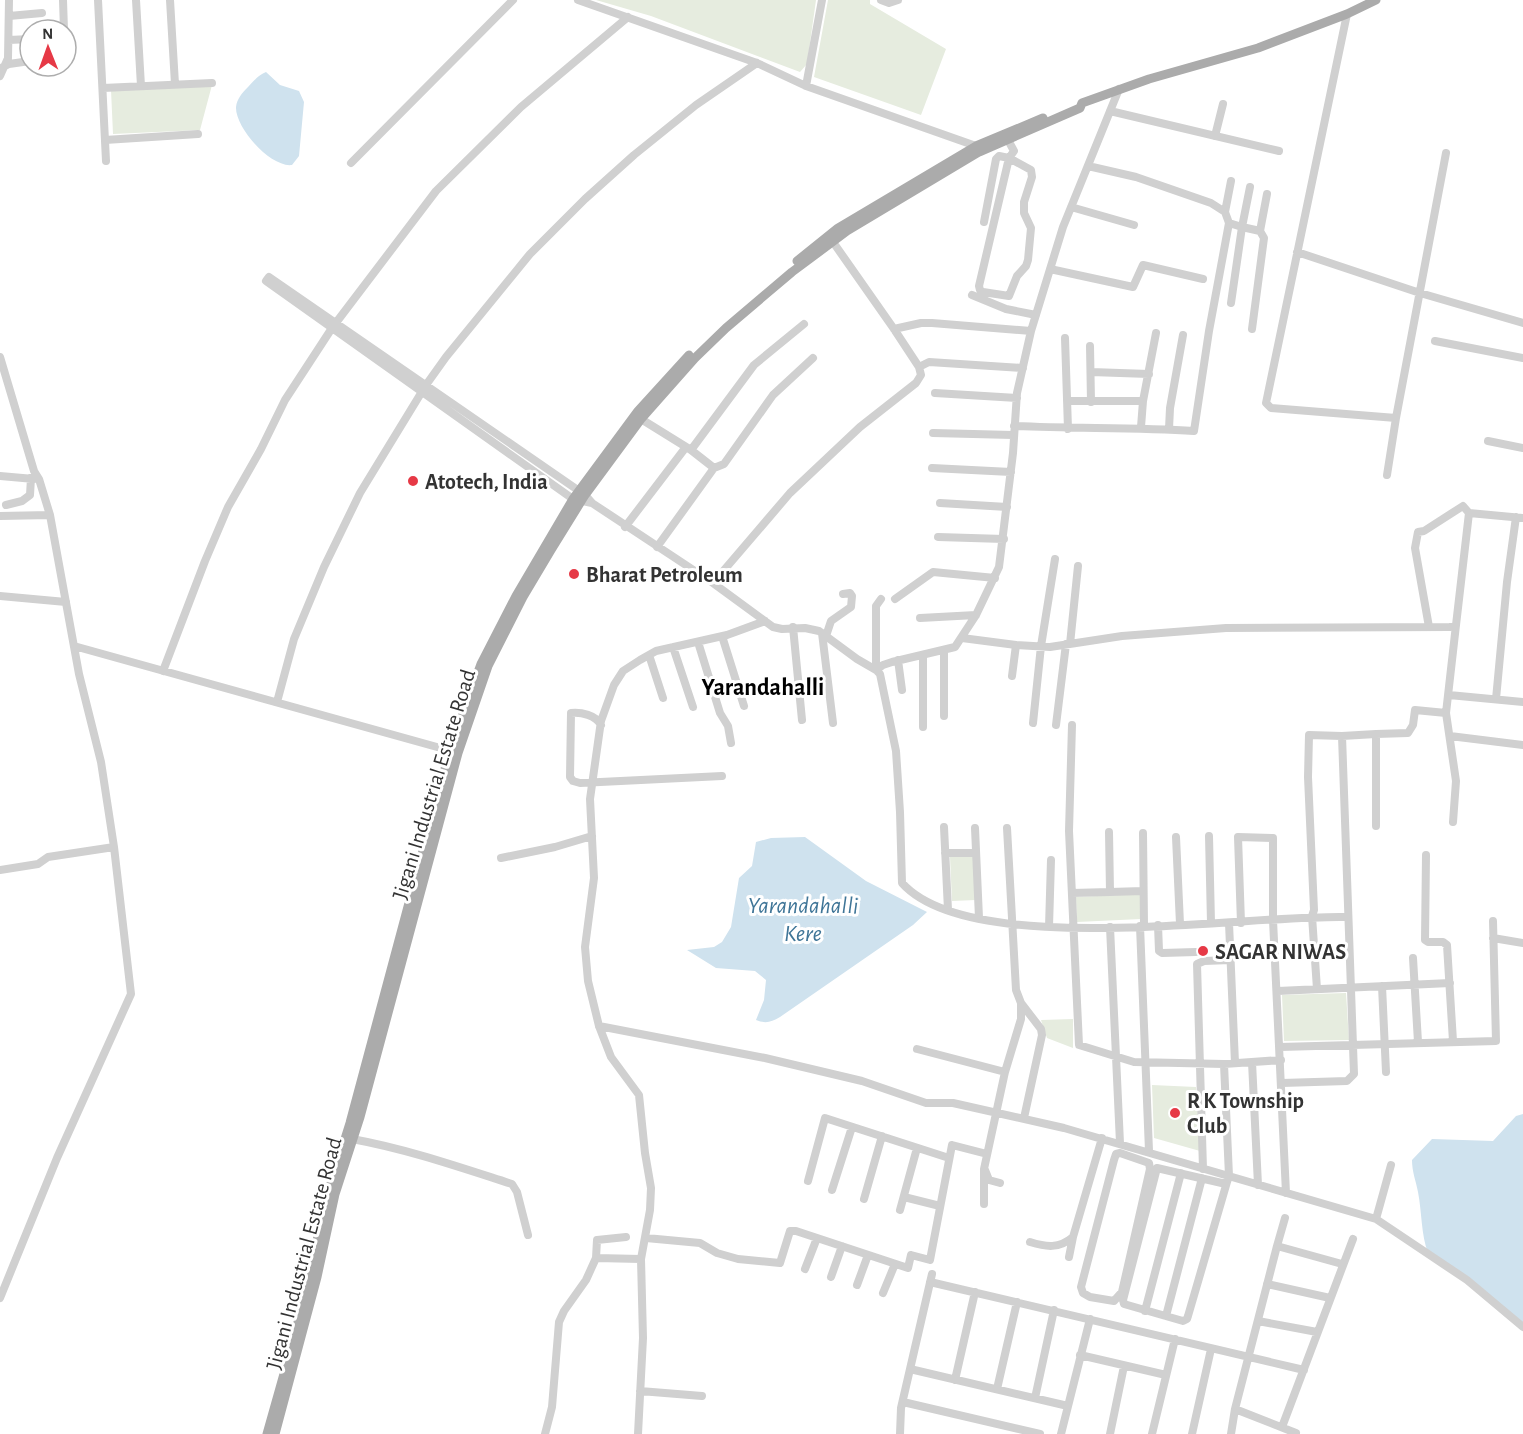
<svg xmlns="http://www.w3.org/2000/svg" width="1523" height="1434" viewBox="0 0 1523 1434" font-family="'Alegreya Sans',sans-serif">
<rect width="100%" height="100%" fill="#fff"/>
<!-- green -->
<path fill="#e6ecdf" d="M596,0H816L807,64L800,72L651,16Z
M828,0H870V4L946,49L921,115L814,77Z
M212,85L200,130L113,134L111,90Z
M974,856L976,900L952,901L950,857Z
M1140,894L1141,919L1077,922L1076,897Z
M1346,993L1349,1040L1284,1041L1282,995Z
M1073,1019V1048L1047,1038L1041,1020Z
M1152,1085L1196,1087L1200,1151L1154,1138Z"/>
<!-- water -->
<path fill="#cfe2ee" d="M266,72L280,85L299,91L304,102L299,156L292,165C271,168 235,128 236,107C237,99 242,93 248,87C254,81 258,75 266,72Z
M805,837L866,881L927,912L913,925L780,1017C771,1022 766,1024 756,1020L764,1000L766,980L755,971L716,968L687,950L714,947L722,942L731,927L739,878L752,866L756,842L771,838Z
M1523,1114V1326L1428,1253C1421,1234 1422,1213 1418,1192C1416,1181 1412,1172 1412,1160L1432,1139L1493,1141L1516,1116Z"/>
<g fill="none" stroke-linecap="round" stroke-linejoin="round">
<!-- minor -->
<path stroke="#d0d0d0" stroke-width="8" d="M63,0L64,30
M98,0L106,161
M136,0L141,86
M170,0L175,84
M578,0L757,63L806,86L976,146L977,149
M881,0L889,3L898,0
M1347,14L1266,403L1271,408L1396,418
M9,16L42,13
M9,40L30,39
M3,67L9,64L30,61
M0,76L8,58L9,0
M806,86L822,0
M103,88L212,83
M1110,111L1279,151
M1215,136L1223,104
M105,140L198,134
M351,163L513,0
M1250,187L1242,227L1260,231L1264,238L1252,329
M1071,207L1134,225
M1225,212L1231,181
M984,222L996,159L999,156L1009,158L979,286L980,290L983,292L1009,296L1017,276L1026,266L1028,260L1031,228L1024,213V202L1032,177L1031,170L1009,158L1014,151L1008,140
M1229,223L1242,227L1231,303
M1260,231L1267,194
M1297,252L1420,293L1523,323
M1050,269L1133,287L1143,265L1203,279
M269,277L585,495L592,503L573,499L266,281Z
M972,295L1006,309L1036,315
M894,329L921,323H932L1031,331
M1065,338L1068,429
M1435,341L1523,358
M1090,346L1091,402
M0,357L34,471L39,479L50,515L79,674L101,762L114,847L131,994L57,1158L0,1298
M919,367L929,362L1023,368
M1091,372L1149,374
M935,393L1017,398
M1067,401H1143
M641,419L691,450L714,468
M1014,426C1074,429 1134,427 1194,431L1209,331L1229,223L1225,212L1211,203L1136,177L1088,166
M1141,427L1143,401L1156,333
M1169,429L1170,408L1183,335
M933,433L1013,435
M1488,441L1523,448
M691,450L754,365L804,324
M932,468L1011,472
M1387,475L1396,418L1446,153
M0,476L34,479
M592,503L713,583L773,627L782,629L805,628L819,631L857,659L876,670
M940,503L1007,507
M6,505L22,501L30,495L31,478
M0,516L50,515
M625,527L686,447
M938,537L1004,539
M657,547L714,468L724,464L773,395L813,358
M713,583L790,493L860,427L916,383L921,375L919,367L894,329L833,242
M0,596L66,602
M881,599L876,606V670L880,674L896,751L900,812L902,883C971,960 1246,914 1347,917
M895,599L933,572L995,578
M920,618L976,615
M793,627L802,720
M1429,627L1415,548L1418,532L1424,531L1463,506L1469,513L1523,518
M822,633L833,723
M722,636L744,706
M826,636L831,621L851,607L852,596L850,593L843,594
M962,638L1016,645L1050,647L1122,636L1226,628L1450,627L1456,625L1469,513
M698,642L720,713L728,726L731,743
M1070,644L1078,566
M74,646L455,752
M673,647L693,707
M944,650V716
M649,655L663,698
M898,660L902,690
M876,670L883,665L892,662L955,647L976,615L999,567L1013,453L1017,393L1031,331L1063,227L1119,89
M163,671L205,561L228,507L261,449L285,400L332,328L436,191L521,107L628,17
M1012,676L1016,645
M1449,695L1523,702
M1496,699L1507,582L1516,517
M277,702L294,639L324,567L360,493L426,385L446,357L530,254L585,199L634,155L696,105L757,63
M1446,713L1456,781L1453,822
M1033,723L1041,646L1055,559
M601,725C596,715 581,712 571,713L570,777L573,781L580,783L722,776
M1056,725L1066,644
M1072,725L1069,831L1079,1045L1134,1062L1224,1064L1281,1060
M923,727V655
M1376,734L1408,733L1413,725L1415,710L1446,713L1456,625
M1450,736L1523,745
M944,827L948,910
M975,828L979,918
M1109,832L1110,892L1143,891
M1143,833L1144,925
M1209,836L1211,923
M1176,837L1180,924
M945,853H976
M1426,855L1425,940L1428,942H1443L1447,945L1453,1041
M501,858L555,847L592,836
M0,870L38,864L48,857L114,847
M1072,893L1110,892
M1229,923L1235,1063
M1241,923L1238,837L1273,838V920L1286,1193
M1158,925L1159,951L1162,953L1196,952
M1140,926L1149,1151
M1049,927L1051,860
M1110,927L1120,1143
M1493,938L1523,943
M1413,958L1418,1042
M1382,986L1386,1072
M1317,989L1312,916L1314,910L1308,777L1309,735L1342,736L1376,734V826
M1278,991L1450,983
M1021,1003L1041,1029L1042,1035L1024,1118
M599,1026L765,1058L862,1081L926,1103H953L1064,1128L1376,1219L1467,1280L1523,1327
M1280,1047L1496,1041L1493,921
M917,1049L1005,1072
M1252,1062L1258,1185
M1224,1064L1229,1176L1227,1182L1188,1316L1187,1319L1183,1321L1124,1304L1123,1300L1157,1168L1226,1184
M1282,1083L1347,1081L1354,1074L1342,736
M352,1139C407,1149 459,1167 512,1184L517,1192L528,1235
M1120,1153L1149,1163L1150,1169L1122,1292L1114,1301L1090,1297L1083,1293L1081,1287L1114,1160L1116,1154Z
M1203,1169L1197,964L1204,961L1230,960
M985,1170L989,1180L1000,1183
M808,1181L825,1118L949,1158
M832,1190L852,1127
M904,1197L940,1206
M864,1199L882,1136
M984,1204V1169L1005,1072L1021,1019V1003L1016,990L1007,828
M900,1210L917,1148
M1285,1218L1277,1246L1342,1264
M1376,1219L1391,1165
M646,1238L700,1243L717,1253L738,1259L780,1263L790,1231H796L908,1268L911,1255L930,1260L952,1145L987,1154
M1030,1242C1046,1247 1059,1249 1073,1237L1102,1138
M1069,1257L1073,1237
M596,1258L597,1240L626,1237
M805,1269L817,1238
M831,1277L842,1246
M930,1282L1304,1370
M1267,1284L1330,1298
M857,1285L868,1255
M883,1293L895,1264
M1145,1311L1181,1173
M1166,1316L1202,1178
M1258,1321L1317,1332
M1080,1355L1166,1375
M910,1369L1068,1406
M955,1380L975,1292
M997,1389L1017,1302
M640,1391L702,1396
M1035,1398L1054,1310
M903,1402L1040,1434
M1235,1409L1296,1433
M1282,1427L1353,1239
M545,1434L552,1407L559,1322L564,1311L586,1280L596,1258L641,1259
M638,1434L643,1338L641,1259L650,1210L651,1188L645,1153L639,1095L611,1057L599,1026L588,981L585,947L594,878L590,799L601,721L614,685L623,671L640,660L656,651L727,635L765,621
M900,1434L901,1408L932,1274
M1061,1434L1090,1319
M1110,1434L1124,1366
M1152,1434L1175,1339
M1192,1434L1211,1349
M1231,1434L1235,1409L1277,1246"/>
<!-- major -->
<path stroke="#ababab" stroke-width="9" d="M797,261L838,228L976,146L1043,118
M267,1434L295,1335L328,1193L350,1123L450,750L481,664L516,596L573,499L638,411L689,355
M275,1434L317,1277L335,1194L360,1117L458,753L488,666L523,597L551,550L585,495L641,419L695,358L726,328L792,272L847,231L979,152L1080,108L1082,103L1149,79L1258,48L1347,14L1376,0"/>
</g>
<!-- markers -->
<g fill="#e63946" stroke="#fff" stroke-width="2">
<circle cx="413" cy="481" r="6"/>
<circle cx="574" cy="574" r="6"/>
<circle cx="1203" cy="951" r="6"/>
<circle cx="1175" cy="1113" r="6"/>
</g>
<g text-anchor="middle" stroke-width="6" stroke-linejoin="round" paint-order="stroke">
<!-- poi labels -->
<g font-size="22" font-weight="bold" fill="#333" stroke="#fff" text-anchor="start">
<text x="425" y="489">Atotech, India</text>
<text x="586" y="582">Bharat Petroleum</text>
<text x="1215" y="959">SAGAR NIWAS</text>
<text x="1187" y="1108">R K Township<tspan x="1187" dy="25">Club</tspan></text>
</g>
<!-- street labels -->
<g font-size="22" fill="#333" stroke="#fff">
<text transform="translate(433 784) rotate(-73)" y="8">Jigani Industrial Estate Road</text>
<text transform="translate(303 1253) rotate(-75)" y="8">Jigani Industrial Estate Road</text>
</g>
<!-- neighbourhood labels -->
<g font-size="24" font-weight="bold" fill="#000" stroke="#fff">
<text x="763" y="695">Yarandahalli</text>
</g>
<!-- water labels -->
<g font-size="24" font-style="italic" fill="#3f7597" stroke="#fff">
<text x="803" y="913">Yarandahalli<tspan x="803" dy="28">Kere</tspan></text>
</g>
</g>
<!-- north arrow -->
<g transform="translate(48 48) rotate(359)"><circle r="28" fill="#ffffff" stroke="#adadad" stroke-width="1.5"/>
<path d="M0-4.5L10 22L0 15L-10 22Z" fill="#e63946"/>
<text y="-9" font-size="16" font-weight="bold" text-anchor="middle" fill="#333333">N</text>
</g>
</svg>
